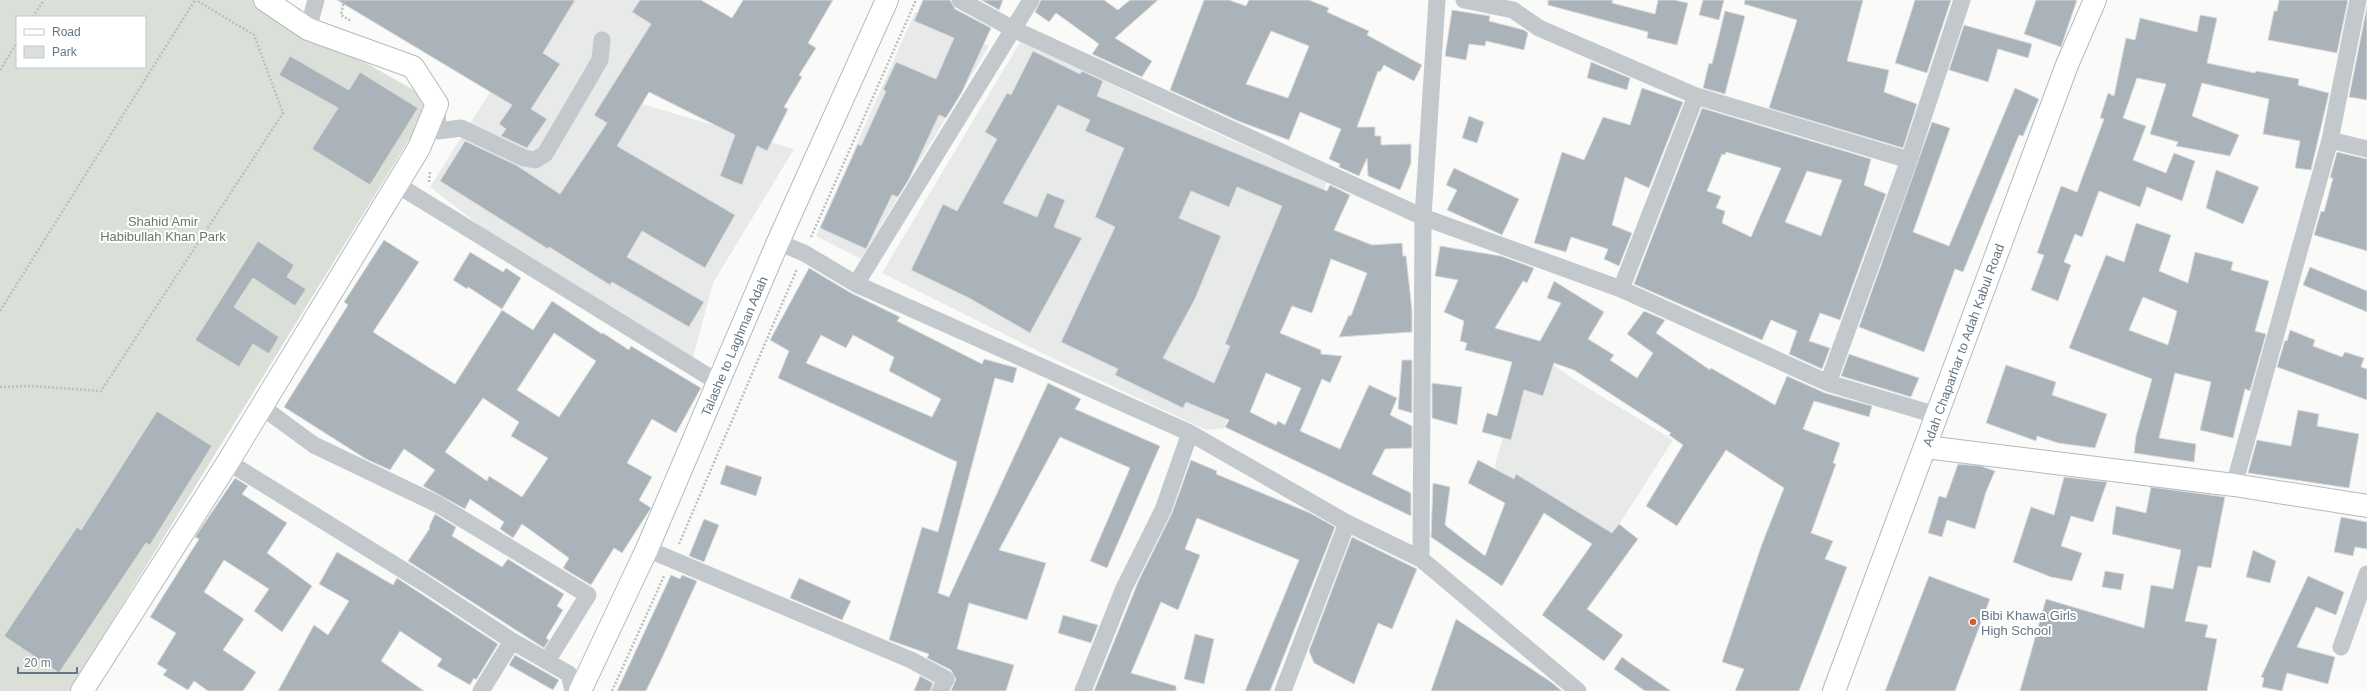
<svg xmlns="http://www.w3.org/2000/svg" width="2367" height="691" viewBox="0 0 2367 691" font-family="Helvetica,sans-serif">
<rect width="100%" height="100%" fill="#fafaf8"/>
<!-- built -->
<path fill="#e8e9e9" d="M548,0H656L692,22L642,104L794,149L713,283L692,361L528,263L430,187Z
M915,12L989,46L861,259L816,236Z
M1022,39L1166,111L1327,182L1273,305L1224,428L1206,430L1048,356L882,273Z
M1532,349L1570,377L1673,440L1611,537L1498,478L1495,464L1518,387Z"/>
<!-- green -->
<path fill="#dadfd7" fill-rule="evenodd" d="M0,0H255L433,101L69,691H0ZM17,17H145V67H17Z"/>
<!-- building -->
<path fill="#aab3b9" stroke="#dcdcda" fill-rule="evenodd" d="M337,0H575L543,53L560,64L531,109L547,119L527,148L501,136L506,129L499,124L512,105Z
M640,0H701L732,18L743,0H833L808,43L816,48L799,75L802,77L784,107L788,109L767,151L757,146L742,185L720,176L735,135L649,92L617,146L735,215L705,268L642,231L627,257L704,302L689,327L612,282L610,285L549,247L548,249L440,181L465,141L516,165L560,194L607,123L594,115L651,24L632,12Z
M923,0H950L955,9L991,28L962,92L946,118L939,115L909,179L898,197L892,195L866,249L820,228L858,144L861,146L886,91L883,90L896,62L936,79L954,38L914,21Z
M981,0H1003L999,10Z
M1041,0H1104L1118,10L1130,0H1158L1115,38L1152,61L1142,77L1092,54L1099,44L1056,13L1049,22L1035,12Z
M1204,0H1229L1246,6L1249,0H1309L1329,8L1327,12L1369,31L1367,35L1422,65L1414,81L1384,65L1380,72L1378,71L1357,127H1375V136H1381V145L1411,144V163L1400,190L1368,176L1367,158L1359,176L1339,167L1340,164L1329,159L1341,129L1300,112L1289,140L1238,121L1170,90ZM1271,31L1309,46L1288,98L1246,84Z
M1548,0H1613L1612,3L1655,14L1658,0H1674L1688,3L1677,45L1647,38L1648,32L1548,5Z
M1703,0H1724L1719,20L1699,15Z
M1745,0H1863L1847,61L1889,70L1884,92L1917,104L1903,148L1769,108L1797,20L1744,4Z
M1915,0H1951L1927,73L1895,63Z
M2036,0H2077L2061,47L2024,34Z
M2279,0H2348L2337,53L2268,40L2274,11H2277Z
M2367,6V100L2349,97Z
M1452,10L1490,16L1489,21L1524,30L1528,33L1524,50L1486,41L1485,46L1469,44L1466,60L1445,56Z
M1725,11L1745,16L1725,94L1703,88L1709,63L1712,64Z
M2200,15L2217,18L2207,63L2255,73L2256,71L2299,79L2298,85L2329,93L2311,170L2295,168L2300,141L2263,134L2269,99L2202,83L2192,116L2239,135L2230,156L2176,146L2178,142L2150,134L2166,84L2137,78L2123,118L2146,126L2133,160L2166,173L2174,153L2195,161L2182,201L2147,187L2140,207L2099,191L2082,237L2075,234L2064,262L2071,265L2058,301L2031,290L2044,255L2037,253L2061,186L2077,192L2104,119L2100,118L2108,93L2114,96L2126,38L2135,40L2140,18L2197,32Z
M1964,25L2032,44L2028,58L1998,49L1988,82L1949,70Z
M1033,51L1080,74L1082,71L1103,81L1097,96L1327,191L1330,185L1350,195L1334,230L1372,245L1402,243L1403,256H1406L1412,310V332L1339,337L1349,315L1351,316L1367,273L1331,259L1312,313L1292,306L1280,333L1321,350V354L1342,356L1330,383L1322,379L1300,431L1340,449L1369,385L1397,398L1390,415L1412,426V448L1385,449L1372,474L1411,493V516L1225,427L1229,420L1186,402L1183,408L1115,375L1118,369L1061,342L1115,227L1095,217L1124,148L1085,131L1090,120L1058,105L1003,203L1037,217L1047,193L1065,200L1054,227L1082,238L1030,333L969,298L911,270L943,204L957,211L997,139L985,132L1007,93L1011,95ZM1237,187L1282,206L1225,344L1230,346L1214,383L1163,358L1195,299L1221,236L1179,218L1191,191L1229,207ZM1266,373L1301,388L1285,425L1278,421L1276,425L1250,412Z
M290,56L349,90L360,72L418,108L370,185L312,149L338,108L279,75Z
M1591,62L1630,78L1627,90L1587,78Z
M1642,88L1683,102L1649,188L1625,177L1612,225L1632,233L1619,266L1604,259L1608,249L1571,237L1566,252L1534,243L1562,152L1584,160L1603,117L1630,125Z
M2015,88L2039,99L2023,136L2019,135L1963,272L1955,269L1924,352L1859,327L1932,122L1950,128L1913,232L1949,246Z
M1702,108L1871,159L1864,185L1886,194L1840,320L1820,313L1809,341L1830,348L1822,369L1789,354L1797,331L1771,320L1762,340L1634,284ZM1726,152L1781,168L1751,237L1722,223L1725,211L1716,208L1721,196L1707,191L1722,154L1725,155ZM1807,171L1842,180L1821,236L1785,222Z
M1469,116L1484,122L1477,143L1462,138Z
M2337,152L2367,159V251L2314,235L2321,211L2324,212L2333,178H2330Z
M1454,168L1519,199L1502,235L1447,210L1457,190L1446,185Z
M2216,170L2259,187L2243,224L2206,208Z
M2136,223L2171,235L2159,271L2188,283L2195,252L2233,262L2231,270L2269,281L2255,331L2266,334L2250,391L2245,389L2233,438L2200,430L2211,382L2175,373L2159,438L2196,444L2194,462L2134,453L2136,436L2152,379L2069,348L2106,255L2124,262ZM2143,297L2177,311L2168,345L2129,330Z
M384,240L419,262L373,332L455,384L502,310L533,330L552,301L602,334L603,333L629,350L631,346L701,388L676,433L652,419L627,463L652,477L639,500L651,508L622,553L614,548L591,585L563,568L569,558L522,524L513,538L500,529L504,522L470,499L465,509L423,486L435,470L404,449L390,470L366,459L284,407L348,305L344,302ZM554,333L596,361L559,417L517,390ZM483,398L519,422L511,436L548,458L522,497L489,476L487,481L445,452Z
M258,241L294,265L287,277L306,289L295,306L253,278L234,307L279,337L269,354L253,344L239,367L195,340Z
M1440,246L1501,256L1534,268L1527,283L1523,281L1495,328L1540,341L1561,303L1547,298L1554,281L1604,312L1588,339L1614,355L1610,360L1637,378L1653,353L1627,334L1644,311L1665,320L1656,333L1710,370L1711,368L1775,405L1787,376L1825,393L1872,406L1869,417L1814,401L1803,429L1840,443L1833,463L1836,464L1811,533L1833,541L1825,559L1847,567L1799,691H1735L1744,669L1722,662L1762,544L1784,488L1726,450L1677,526L1646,506L1683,445L1669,435L1671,433L1574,370L1554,363L1543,396L1524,390L1511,440L1482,432L1487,413L1497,416L1512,362L1465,350L1467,343L1460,341L1464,321L1444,312L1458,280L1435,276Z
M470,252L503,272L506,268L521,278L502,309L468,287L467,289L453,280Z
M2310,267L2367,291V312L2303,285Z
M809,268L851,293L900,317L897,321L982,364L984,359L1017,368L1013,383L995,378L938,593L949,597L1048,383L1081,399L1075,409L1160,446L1107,568L1090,561L1130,468L1060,437L999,550L1046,563L1027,620L969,603L957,649L1014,665L1006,691H951L956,679L951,670L927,658L929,654L889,640L922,527L938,532L957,462L778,378L789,351L770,340ZM821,335L846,348L853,335L894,357L889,371L941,399L932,417L806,363Z
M2290,330L2315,340L2313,346L2342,357L2345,352L2364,358L2361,367L2367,369V400L2277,367L2285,340L2287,341Z
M1849,354L1919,378L1911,397L1841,376Z
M1402,360H1412V413L1398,409Z
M2006,365L2056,382L2052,395L2107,414L2095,448L2058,443L2037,436L2036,441L1986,423Z
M1432,383L1462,387L1457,425L1432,418Z
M2298,410L2319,414L2317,426L2359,434L2349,488L2248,473L2257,440L2291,446Z
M157,411L212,446L150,545L146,543L59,673L4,636L77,527L81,530Z
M1191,460L1217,471L1216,474L1310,513L1335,527L1270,691H1245L1299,560L1197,518L1185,549L1200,555L1178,610L1161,602L1131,673L1176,686V691H1094L1139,580L1172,513Z
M1478,460L1514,479L1516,474L1612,533L1619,524L1638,539L1587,609L1623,635L1604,661L1542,615L1592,544L1544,513L1502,586L1431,537L1433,483L1450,487L1445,525L1485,556L1505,503L1468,483Z
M1958,464L1981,466L1995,471L1986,492L1975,529L1947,520L1942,537L1928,533L1939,496L1946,498Z
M726,465L762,477L756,496L720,484Z
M2064,477L2107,482L2093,522L2071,516L2061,546L2082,553L2072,581L2051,577L2013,562L2031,507L2054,515Z
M235,478L248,486L242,494L287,523L267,553L312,586L282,632L254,611L269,589L224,560L204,592L244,619L223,650L256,672L243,691H208L194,681L188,690L163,675L167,670L157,664L176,633L150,617L199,539L195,537Z
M2151,487L2225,497L2211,568L2198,566L2185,621L2208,625L2205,637L2217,639L2207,691H2020L2046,599L2144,628L2151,585L2173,589L2181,550L2112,534L2116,506L2146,513Z
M435,514L456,527L452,536L502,567L508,559L564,594L557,606L563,610L546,638L549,640L544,648L408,561L430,528L429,527Z
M2341,517L2367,522V549L2355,547L2353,556L2334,552Z
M704,519L719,525L704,562L689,556Z
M1352,537L1417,569L1392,629L1378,623L1354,684L1314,663L1309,651Z
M2253,550L2276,561L2270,583L2246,577Z
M337,552L393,585L397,578L498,644L476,680L474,678L470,685L437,666L442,659L400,631L381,661L424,691H278L314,625L328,635L349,601L319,584Z
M2105,571L2124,574L2121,590L2102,587Z
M671,575L680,579L682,575L697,581L662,658L646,691H617Z
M1929,576L1990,599L1955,691H1885Z
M2308,576L2344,592L2336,615L2316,607L2297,647L2335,657L2328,684L2287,673L2282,691L2262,687L2264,678L2261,677Z
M799,578L851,601L842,620L790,598Z
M1063,615L1098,625L1091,643L1058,633Z
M1456,619L1551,682L1562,691H1431Z
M1195,634L1214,639L1204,684L1184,679Z
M515,655L559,680L553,690L509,665Z
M1622,657L1630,663L1671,691H1645L1614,669Z
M920,676L933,683L930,691H914Z"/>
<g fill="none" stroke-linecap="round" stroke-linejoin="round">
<defs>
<path id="secondary" d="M1926,447L2234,485L2367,506
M82,691L228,462L419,148L437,104L413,67L308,29L265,0
M580,691L647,549L778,242L887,0
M1834,691L2067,65L2095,0"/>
</defs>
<!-- secondary casing -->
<use href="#secondary" stroke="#b3babf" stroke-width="24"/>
<!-- path -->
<path stroke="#bbbfc2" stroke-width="2.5" stroke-dasharray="2 2" stroke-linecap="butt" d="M344,0L341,15L351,21
M33,17L44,0
M0,70L17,43
M429,182L430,171
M811,237L916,0
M0,311L195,0
M0,387L31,386L101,391L283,113L254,35L196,0
M679,544L797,269
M612,691L664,576"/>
<!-- minor -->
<path stroke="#c3c8cc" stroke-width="17" d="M960,0L1013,29L1423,217L1621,289L1828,383L1936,415
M1464,0L1513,10L1539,28L1696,96L1909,160
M308,29L316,0
M437,108L438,131L461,128L524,158L535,160L545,154L600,60L602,40
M2330,140L2367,149
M396,184L719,383
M778,242L804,253L856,284L1190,433L1347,523L1421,559L1578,691
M856,284L1031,0
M1621,289L1696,96
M1828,383L1909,160L1962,0
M262,407L314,445L439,505L588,595L547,661L512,641L481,691
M228,462L424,583L512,641L569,674L573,691
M2234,485L2330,140L2358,0
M647,549L911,660L946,679L940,691
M1421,559L1423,217L1437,0
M2341,647L2367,574
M1083,691L1124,588L1163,510L1190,433
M1283,691L1347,523"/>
<!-- secondary -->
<use href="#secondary" stroke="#fff" stroke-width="22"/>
</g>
<!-- markers -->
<circle fill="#e4572e" stroke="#fff" stroke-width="1.5" cx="1973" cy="622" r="4"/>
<g text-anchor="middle" stroke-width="4" stroke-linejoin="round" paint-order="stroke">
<!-- park labels -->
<g font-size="13" fill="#687a64" stroke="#fff">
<text x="163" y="226">Shahid Amir<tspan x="163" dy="15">Habibullah Khan Park</tspan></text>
</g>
<!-- street labels -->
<g font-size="13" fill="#657683" stroke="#fff">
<text transform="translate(1963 345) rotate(-70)" y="5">Adah Chaparhar to Adah Kabul Road</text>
<text transform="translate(734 346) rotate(-67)" y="5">Talashe to Laghman Adah</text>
</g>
<!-- poi labels -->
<g font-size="13" fill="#657683" stroke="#fff" text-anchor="start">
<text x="1981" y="620">Bibi Khawa Girls<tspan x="1981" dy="15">High School</tspan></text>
</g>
</g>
<!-- legend -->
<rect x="16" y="16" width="130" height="52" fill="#ffffff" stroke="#c1c8cd"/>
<rect x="24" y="29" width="20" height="6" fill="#ffffff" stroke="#c1c8cd"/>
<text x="52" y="36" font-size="12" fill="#657683">Road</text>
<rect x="24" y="46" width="20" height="12" fill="#dadfd7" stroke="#c1c8cd"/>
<text x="52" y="56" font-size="12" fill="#657683">Park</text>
<!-- scale -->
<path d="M18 667v6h59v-6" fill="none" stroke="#657683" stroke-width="2"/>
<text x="24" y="667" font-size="12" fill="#657683" stroke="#ffffff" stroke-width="3" paint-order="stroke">20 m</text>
</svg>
